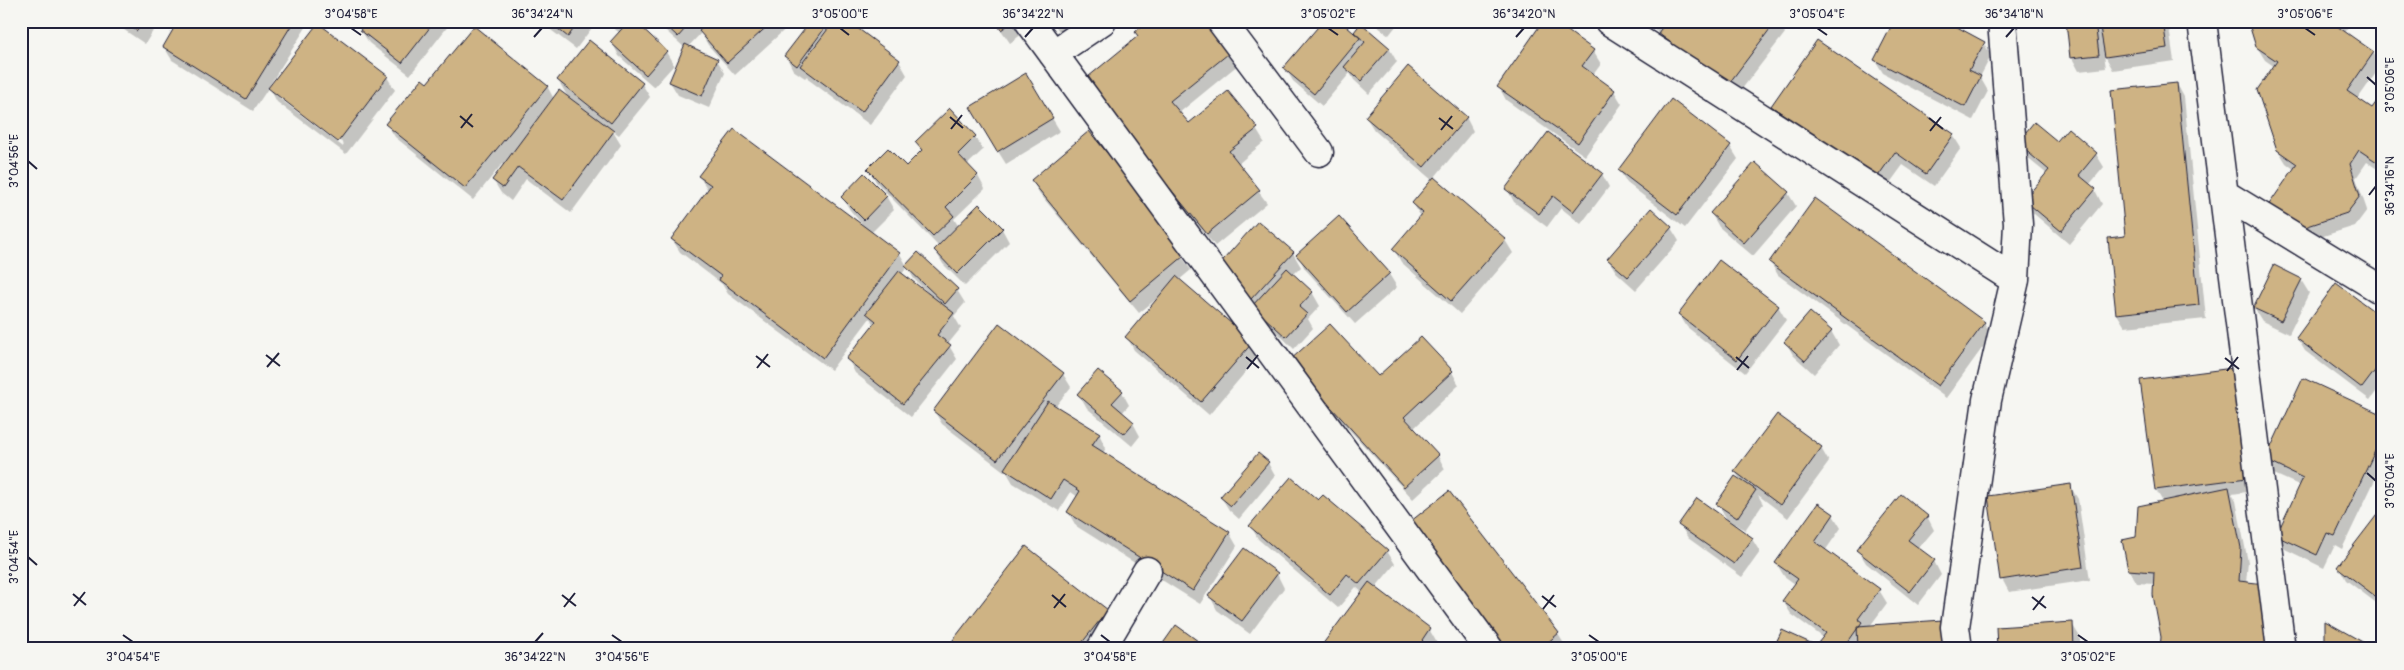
<svg xmlns="http://www.w3.org/2000/svg" width="2404" height="670" viewBox="0 0 2404 670" font-family="Pangolin,sans-serif">
<rect width="100%" height="100%" fill="#f6f6f2"/>
<filter id="ink" filterUnits="userSpaceOnUse"><feTurbulence type="fractalNoise" baseFrequency=".02" numOctaves="2"/><feDisplacementMap in="SourceGraphic" scale="10" xChannelSelector="R" yChannelSelector="G"/><feConvolveMatrix kernelMatrix="1 2 1 2 8 2 1 2 1" color-interpolation-filters="sRGB"/></filter>
<g filter="url(#ink)">
<!-- shadow -->
<path fill="#0003" fill-rule="evenodd" d="M111,21H159L145,44Z
M170,21H310L269,86L387,77L395,90L346,154L277,102L269,87L253,111L172,60L164,47L177,26ZM279,95L344,144L342,146L279,98Z
M368,21H452L410,75L369,43L361,30Z
M539,21H597L576,49Z
M604,21H627L628,24L633,21L666,52L674,65L654,87L619,56L612,42L620,33Z
M655,21H793V22L735,75L708,45L701,33L688,47L717,60L725,73L709,108L678,95L670,82L685,48Z
M812,21H846L899,61L907,75L870,125L809,80L807,76L805,78L793,70L786,56Z
M995,21H1014L1022,34L1010,43Z
M1052,21H1077L1061,34Z
M1208,21L1239,64L1179,113L1188,125L1256,129L1264,142L1238,164L1267,203L1215,246L1092,95L1139,37Z
M1370,21H1400L1389,35Z
M1644,21H1778L1785,33L1735,98L1667,46L1659,33Z
M1895,21H1960L1956,29L1984,43L1991,56L1980,77L1988,91L1973,120L1883,73L1875,60Z
M2068,21H2168L2174,61L2113,70L2104,54L2106,68L2079,71L2072,58Z
M2249,21H2350L2351,23L2345,33L2373,52L2381,66L2357,100L2372,110L2383,95V173L2367,162L2356,178L2367,210L2355,226L2298,244L2295,170L2286,163L2278,150L2275,67L2265,60L2257,47Z
M1362,25L1389,48L1397,62L1369,94L1354,80L1350,73L1322,106L1293,81L1285,68L1354,34Z
M589,41L642,84L650,97L619,135L612,130L621,145L571,213L526,179L511,201L501,193L493,180L504,166L502,164L473,200L395,137L387,124L427,85L547,86L554,99H569L558,80Z
M1593,51L1601,64L1593,75L1614,91L1622,104L1585,156L1506,100L1499,87Z
M2177,84L2184,97L2206,319L2125,327L2117,314L2110,239L2127,238Z
M1671,101L1730,146L1738,159L1685,228L1627,183L1619,170Z
M1772,106L1953,135L1961,148L1934,186L1903,165L1884,191L1780,119Z
M950,110L975,137L983,150L967,165L978,176L985,189L954,219L959,227L1002,229L1009,242L965,286L943,264L935,250L939,247L876,182L869,169L906,168L922,152L917,143Z
M1366,117H1466L1473,131L1434,178L1505,240L1513,253L1460,314L1401,262L1394,249L1421,217L1413,203L1433,181L1374,130Z
M1052,118L1060,131L1006,164L979,121Z
M2068,130L2096,154L2104,167L2089,185L2095,190L2102,204L2069,244L2033,213L2026,200L2047,174L2026,157L2019,143H2057Z
M1602,174L1609,187L1581,224L1561,208L1547,227L1514,202L1507,189Z
M699,176L867,230L850,210L842,197L886,196L894,210L871,233L900,254L907,266L918,254L957,290L965,303L954,316L961,328L948,344L957,359L911,417L855,373L848,359L874,326L870,318L831,370L728,294L722,284L680,252L672,239L708,190ZM907,267L914,279L927,292L926,293L902,274Z
M1032,181L1165,224L1173,238L1170,240L1191,270L1179,280L1252,342L1259,356L1209,415L1134,350L1127,337L1160,296L1139,313L1040,194Z
M1788,193L1796,206L1753,256L1719,227L1711,213Z
M1339,218L1389,274L1397,287L1355,324L1305,269L1298,255Z
M1258,222L1293,253L1301,267L1293,275L1312,292L1320,306L1308,319L1313,328L1294,349L1225,281Z
M1671,228L1679,241L1636,290L1616,272L1608,259Z
M1770,262L1984,323L1991,336L1946,398L1778,275Z
M2301,280L2309,293L2289,334L2262,321L2254,308Z
M1778,306L1786,320L1745,373L1687,327L1679,314Z
M2383,319V383L2370,400L2305,351L2297,338Z
M1831,331L1839,345L1814,374L1793,355L1786,342Z
M2232,369L2254,491L2232,494L2236,501L2248,562L2246,583L2162,637L2154,584L2137,583L2129,569L2137,538L2163,502L2156,490Z
M1452,372L1459,385L1413,429L1438,456L1445,469L1413,499L1299,375L1378,378Z
M1063,374L1071,387L1055,407L1099,434L1106,448L1103,453L1229,532L1237,546L1200,604L1076,526L1068,512L1078,497L1071,492L1059,511L1013,483L1006,471L1005,472L942,424L934,411Z
M1122,392L1129,405L1122,413L1133,423L1140,436L1132,446L1087,408L1079,394Z
M1777,415L1821,448L1829,462L1788,518L1758,495L1763,504L1745,530L1735,524L1734,526L1752,539L1760,552L1742,577L1688,538L1680,525L1728,521L1718,504L1741,481L1735,471Z
M2383,417V463L2342,549L2335,545L2324,568L2285,549L2277,536L2301,486L2274,474L2266,460Z
M1268,463L1275,476L1239,519L1229,510L1221,497Z
M2070,486L2078,499L2090,580L2009,592L2002,579Z
M1449,493L1558,634L1566,647L1564,649H1500Z
M1323,496L1387,551L1395,564L1375,588L1429,629L1437,643L1432,649H1320L1363,593L1356,587L1338,608L1258,539L1251,526L1318,502Z
M1818,504L1833,515L1841,528L1825,551L1879,590L1887,603L1870,626L1950,649H1774L1814,646L1816,648L1824,638L1791,614L1783,601L1795,584L1784,576L1776,563Z
M2383,509V608L2346,580L2339,567Z
M1927,516L1934,530L1918,549L1934,561L1941,575L1918,605L1866,563L1858,550Z
M1277,574L1284,588L1250,634L1217,610L1210,596Z
M1107,611L1115,624L1095,649H948Z
M2072,624L2080,637V649H1999Z"/>
<!-- building -->
<path fill="#ceb384" stroke="#22223b" d="M122,21H143L137,31Z
M178,21H294L246,99L163,47Z
M367,21H435L402,63L360,30Z
M548,21H579L568,37Z
M629,21H635L667,51L646,75L610,42Z
M661,21H692L678,37Z
M710,21H773L727,63L699,31Z
M811,21H830L797,66L784,56Z
M834,21H848L900,60L862,112L800,66Z
M995,21H1014L1001,30Z
M1148,21H1209L1233,50L1170,101L1189,123L1228,91L1258,128L1229,151L1260,190L1207,234L1083,81L1138,36L1135,32Z
M1323,21H1340L1360,38L1314,94L1283,68Z
M1543,21H1554L1594,50L1582,66L1615,90L1578,143L1497,87Z
M1667,21H1776L1727,86L1658,33Z
M1894,21H1946L1985,42L1969,70L1981,76L1965,107L1874,60Z
M2066,21H2095L2099,55L2070,58Z
M2099,21H2163L2167,48L2105,57Z
M2248,21H2336L2334,24L2374,52L2347,91L2372,108L2383,93V166L2359,150L2350,164L2360,196L2347,213L2290,232L2263,213L2297,164L2277,150L2257,90L2277,61L2256,47Z
M318,23L388,76L338,142L268,88Z
M1361,23L1390,48L1361,81L1344,67L1365,42L1354,32Z
M474,26L548,86L465,188L385,124L422,79L427,83Z
M589,40L643,83L611,123L557,80Z
M1817,40L1954,134L1926,174L1895,152L1876,179L1771,106Z
M685,44L718,59L702,96L669,82Z
M1408,66L1467,117L1424,167L1365,117Z
M1026,73L1053,118L997,152L970,107Z
M2177,83L2199,305L2116,314L2108,238L2125,236L2111,90Z
M559,90L614,131L563,200L518,167L503,188L492,180Z
M1671,99L1731,145L1677,215L1618,170Z
M950,108L976,136L958,154L978,175L946,207L954,216L933,236L867,169L888,148L906,166L922,150L915,142Z
M2034,122L2057,141L2068,128L2097,153L2079,175L2096,189L2061,231L2024,200L2049,170L2017,143Z
M734,129L900,253L823,358L719,280L721,276L671,239L711,185L698,176Z
M1089,131L1166,224L1162,228L1184,256L1130,301L1031,180Z
M1548,132L1603,173L1573,212L1553,196L1539,214L1505,189Z
M1755,162L1789,192L1744,243L1710,213Z
M864,173L887,196L864,220L841,197Z
M1434,177L1506,239L1451,301L1392,249L1423,213L1412,203Z
M1815,198L1985,322L1938,386L1769,262Z
M979,204L1003,228L957,274L934,250Z
M1651,208L1672,227L1628,277L1607,259Z
M1339,216L1390,273L1347,312L1296,255Z
M1258,221L1294,252L1251,299L1216,268Z
M918,252L958,289L945,304L905,266Z
M1719,260L1779,306L1737,360L1678,314Z
M2274,265L2302,279L2281,321L2253,308Z
M1287,268L1313,292L1299,307L1307,314L1286,337L1252,306Z
M899,271L954,313L937,335L951,345L903,404L846,359L876,321L866,313Z
M1176,276L1253,342L1201,402L1125,337Z
M2336,283L2383,318V360L2362,388L2296,338Z
M1810,312L1832,331L1805,361L1784,342Z
M999,323L1064,373L997,460L933,411Z
M1330,324L1378,376L1421,337L1453,371L1404,417L1439,455L1404,487L1289,361Z
M2233,368L2247,478L2155,490L2140,380Z
M1098,370L1123,391L1112,403L1134,422L1124,434L1077,394Z
M2303,378L2383,415V434L2335,536L2327,533L2317,555L2276,536L2303,478L2265,460Z
M1048,401L1100,433L1092,445L1230,532L1193,591L1067,512L1080,491L1063,480L1051,499L1004,469Z
M1777,414L1822,447L1780,505L1734,471Z
M1258,453L1269,462L1231,506L1220,497Z
M1735,476L1756,490L1737,518L1716,504Z
M1291,477L1318,500L1323,495L1388,550L1359,584L1347,574L1330,595L1249,526Z
M2071,484L2083,567L2000,580L1988,496Z
M2229,487L2241,548L2239,581L2265,584L2278,649H2160L2161,637L2153,595L2154,572L2128,570L2122,540L2136,537L2138,506Z
M1449,491L1559,633L1540,649H1502L1406,525Z
M1901,494L1928,516L1908,540L1935,560L1910,592L1856,550Z
M1697,498L1753,538L1734,564L1678,525Z
M1818,503L1834,514L1815,542L1880,589L1858,619L1862,622L1843,649L1814,648L1826,633L1782,601L1798,579L1775,563Z
M2383,507V602L2337,567Z
M1026,546L1108,610L1077,649H946Z
M1244,548L1278,573L1242,621L1208,596Z
M1369,582L1430,628L1422,640L1423,641L1417,649H1319Z
M1943,620L1944,649H1858L1857,626Z
M2325,621L2375,649H2325Z
M2073,622L2074,649H1997L1996,627Z
M1176,625L1209,649H1159Z
M1782,630L1815,645L1813,649H1773Z"/>
<g fill="none" stroke-linecap="round" stroke-linejoin="round">
<defs>
<path id="minor" d="M1029,21L1489,649
M1221,21L1319,152
M1609,21L2015,280
M2202,21L2281,649
M1053,54L1102,21
M2224,194L2383,291
M1101,649L1147,571
M1958,649L1955,627L1987,400L2015,280L2018,224L2002,21"/>
</defs>
<!-- minor casing -->
<use href="#minor" stroke="#22223b" stroke-width="31"/>
<!-- minor -->
<use href="#minor" stroke="#f6f6f2" stroke-width="28"/>
</g>
</g>
<!-- ticks -->
<path fill="none" stroke="#22223b" stroke-width="2" d="M351,28L361,35M840,28L849,35M1328,28L1338,35M1817,28L1827,35M2305,28L2315,35M534,37L542,28M1025,37L1033,28M1516,37L1524,28M2006,37L2014,28M2367,77L2376,85M460,116L473,127M950,117L963,128M1439,118L1453,129M1929,118L1943,129M461,128L472,114M951,129L962,115M1441,130L1452,116M1930,131L1941,117M28,161L37,169M2369,195L2376,186M266,355L280,366M756,356L770,367M1246,357L1259,368M1736,357L1749,368M2225,358L2239,369M267,367L279,353M757,368L768,354M1247,369L1258,355M1737,370L1748,356M2227,371L2238,357M2367,473L2376,481M28,557L37,565M73,594L86,605M562,595L576,606M1052,595L1066,607M1542,596L1556,607M2032,597L2046,608M74,606L85,592M564,607L575,593M1054,608L1065,594M1543,609L1554,595M2033,610L2044,596M123,635L133,642M612,635L622,642M1101,635L1110,642M1589,635L1599,642M2078,635L2088,642M535,642L543,633"/>
<!-- margin -->
<rect width="2404" height="670" fill="none" stroke="#f6f6f2" stroke-width="55"/>
<rect x="28" y="28" width="2348" height="614" fill="none" stroke="#22223b" stroke-width="2"/>
<g font-size="12" text-anchor="middle" fill="#22223b">
<text x="351" y="18">3°04'58"E</text>
<text x="542" y="18">36°34'24"N</text>
<text x="840" y="18">3°05'00"E</text>
<text x="1033" y="18">36°34'22"N</text>
<text x="1328" y="18">3°05'02"E</text>
<text x="1524" y="18">36°34'20"N</text>
<text x="1817" y="18">3°05'04"E</text>
<text x="2014" y="18">36°34'18"N</text>
<text x="2305" y="18">3°05'06"E</text>
<text transform="translate(2390 85) rotate(-90)" y="4">3°05'06"E</text>
<text transform="translate(14 161) rotate(-90)" y="4">3°04'56"E</text>
<text transform="translate(2390 186) rotate(-90)" y="4">36°34'16"N</text>
<text transform="translate(2390 481) rotate(-90)" y="4">3°05'04"E</text>
<text transform="translate(14 557) rotate(-90)" y="4">3°04'54"E</text>
<text x="133" y="661">3°04'54"E</text>
<text x="535" y="661">36°34'22"N</text>
<text x="622" y="661">3°04'56"E</text>
<text x="1110" y="661">3°04'58"E</text>
<text x="1599" y="661">3°05'00"E</text>
<text x="2088" y="661">3°05'02"E</text>
</g>
</svg>
